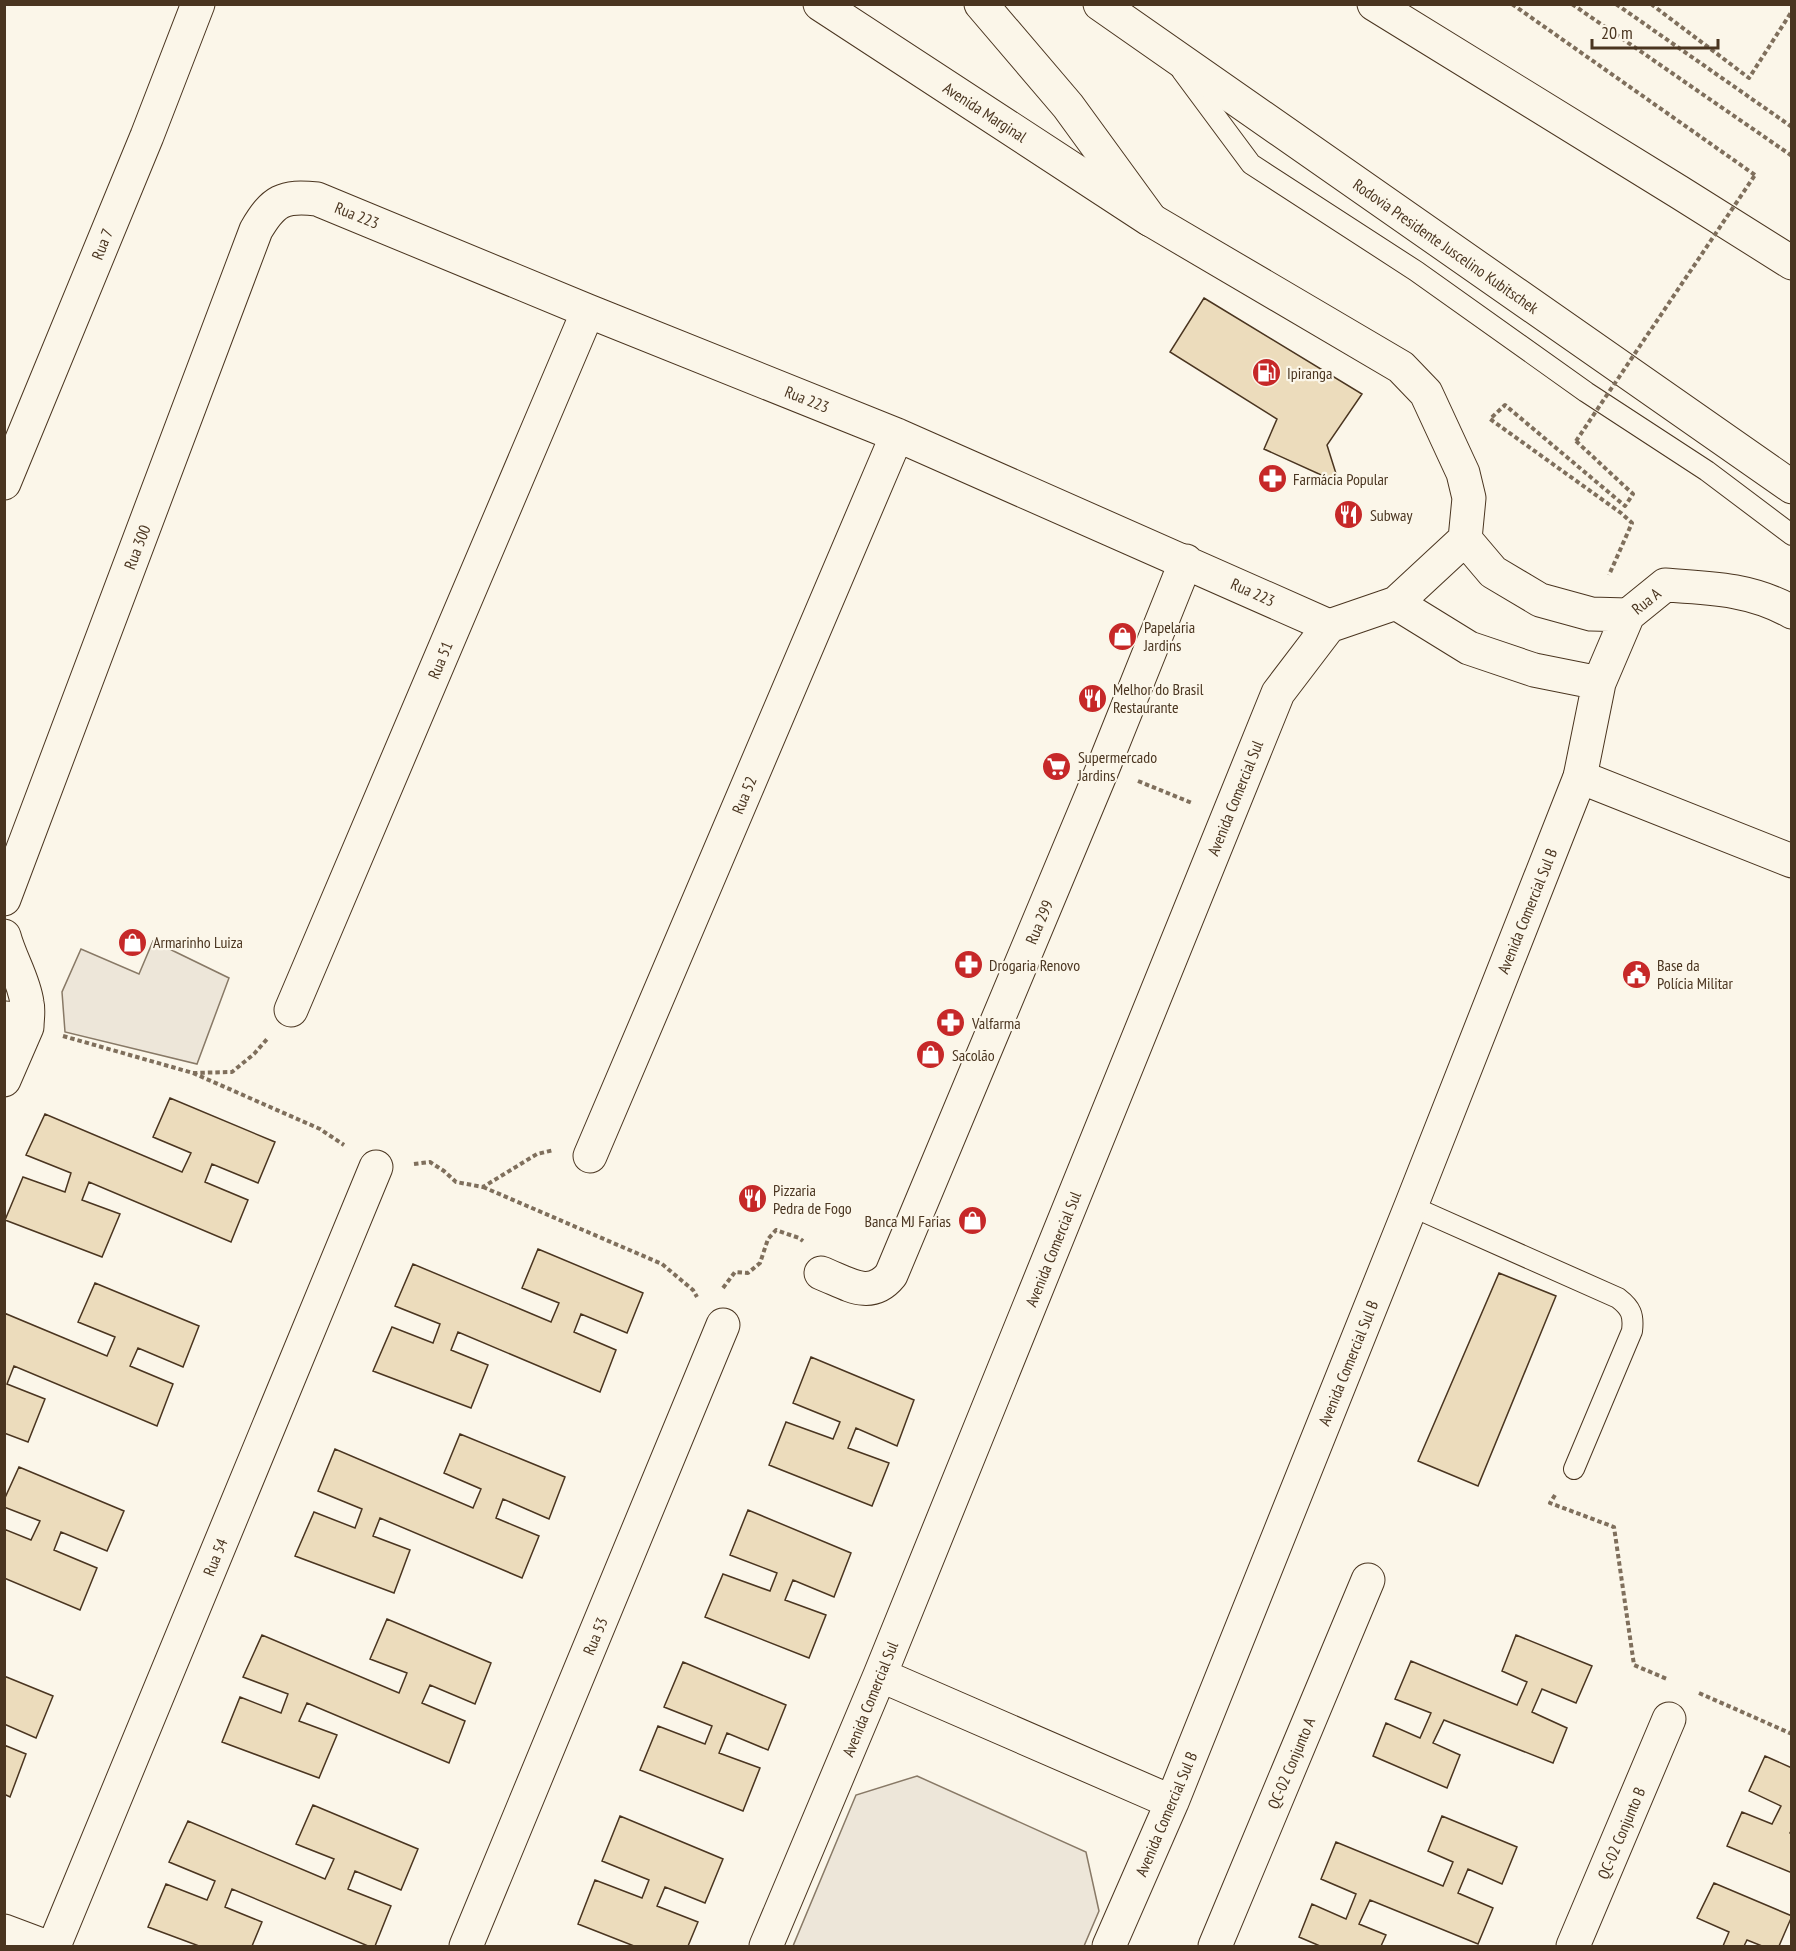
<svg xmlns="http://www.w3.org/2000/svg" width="1796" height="1951" viewBox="0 0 1796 1951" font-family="'PT Sans Narrow',sans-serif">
<rect width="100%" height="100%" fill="#fbf6e9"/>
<!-- green -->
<path fill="#ede6d9" stroke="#887966" stroke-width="1.5" d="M153,941L229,978L197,1064L65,1032L62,992L81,949L139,974Z
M917,1776L1086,1852L1099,1911L1084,1946H793L856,1795Z"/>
<!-- building -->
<path fill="#ecdcbc" stroke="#4a3520" stroke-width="1.5" d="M1204,298L1362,394L1327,445L1339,483L1264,449L1277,419L1170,352Z
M170,1098L275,1142L258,1183L212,1164L205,1182L248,1200L231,1242L89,1182L82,1200L120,1214L102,1257L5,1220L23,1177L65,1192L71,1173L26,1155L45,1114L182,1172L191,1153L153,1137Z
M538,1249L643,1293L627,1333L581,1314L574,1332L616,1350L600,1392L458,1332L451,1350L488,1365L471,1408L373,1371L392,1327L433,1343L440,1324L395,1306L413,1264L551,1322L559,1303L522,1288Z
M1499,1273L1556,1296L1478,1486L1418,1461Z
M95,1283L199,1326L183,1367L138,1348L130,1366L173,1384L157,1426L14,1366L7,1384L45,1399L28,1442L4,1433V1313L107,1356L115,1337L78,1322Z
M811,1357L914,1400L897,1446L856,1428L848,1448L889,1463L872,1506L769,1465L786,1422L833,1439L840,1422L793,1403Z
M460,1434L565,1477L549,1519L503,1499L496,1518L539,1536L522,1578L380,1518L373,1536L410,1550L394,1593L295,1556L314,1512L355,1528L362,1509L318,1491L335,1449L473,1508L481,1489L444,1473Z
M19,1467L124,1511L107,1551L61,1532L54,1550L97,1568L80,1610L4,1578V1529L31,1540L40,1521L4,1507V1500Z
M748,1510L851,1553L834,1597L793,1580L785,1600L826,1615L809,1658L705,1617L723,1574L770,1591L777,1573L730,1555Z
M387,1619L491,1663L475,1704L430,1685L422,1703L465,1721L449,1763L307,1703L299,1721L337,1735L319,1778L222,1742L240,1697L281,1713L288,1694L243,1677L262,1635L399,1693L407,1673L370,1659Z
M1516,1635L1592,1666L1576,1703L1542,1689L1532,1712L1567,1728L1553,1763L1444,1720L1433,1743L1460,1755L1447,1788L1373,1756L1386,1723L1420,1738L1431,1713L1395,1699L1411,1661L1517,1705L1527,1682L1502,1671Z
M683,1662L786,1705L768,1750L727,1733L719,1753L760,1768L743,1811L640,1770L658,1726L705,1744L712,1726L664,1707Z
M4,1676L53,1696L36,1738L4,1724Z
M4,1745L26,1754L10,1797L4,1794Z
M1765,1756L1792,1768V1829L1790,1833L1792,1834V1873L1727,1846L1742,1812L1772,1824L1781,1806L1749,1791Z
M313,1805L418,1849L401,1890L355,1871L348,1889L391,1906L375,1946H368L232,1889L225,1907L262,1922L252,1946H199L148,1927L166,1884L207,1900L215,1881L169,1862L188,1821L325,1879L334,1859L296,1844Z
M620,1816L723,1859L705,1903L665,1887L657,1906L698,1922L688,1946H634L578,1924L595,1880L642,1898L649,1880L602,1861Z
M1442,1816L1517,1847L1502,1884L1468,1869L1458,1893L1493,1908L1478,1944L1370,1900L1359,1924L1386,1935L1381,1946H1320L1299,1937L1312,1904L1346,1919L1356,1894L1321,1879L1336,1842L1443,1886L1453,1862L1428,1851Z
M1714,1883L1792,1916L1779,1946H1762L1747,1940L1744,1946H1723L1729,1932L1697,1918Z"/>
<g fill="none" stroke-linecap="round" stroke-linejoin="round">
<defs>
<path id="lane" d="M1182,71L1251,164L1416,271L1586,392L1707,471L1792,535
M1411,1206L1618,1298C1631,1308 1634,1315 1632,1331L1574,1469"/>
<path id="street" d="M820,4L1149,219
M4,483L147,136L198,4
M1580,777L1792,861
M4,899L256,230C273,201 283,195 317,199L588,311L897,435L1329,626
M4,936C10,959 24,980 27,1003C29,1011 27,1019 27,1027
M291,1010L588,311
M4,1080L27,1027L6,1018
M590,1156L897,435
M821,1273C847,1283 870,1301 891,1275L1103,768L1186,561
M4,1931L44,1946
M54,1946L376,1167
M466,1946L723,1325
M1215,1946L1368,1580
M1573,1946L1669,1719"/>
<path id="secondary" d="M1465,539L1493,572L1540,600L1591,614L1628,615
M1396,603L1469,648L1534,670L1599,683
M880,1675L1172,1802
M766,1946L880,1675L1278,693L1329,626L1396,603L1465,539L1469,498L1463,473L1426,393L1401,367L1151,220
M1109,1946L1172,1802L1411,1206L1580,777L1599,683L1628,615L1665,585C1711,588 1751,589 1792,612"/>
<path id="highway" d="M981,4L1068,106L1151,220
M1100,4L1792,487
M1374,4L1679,192L1792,263"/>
</defs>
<!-- lane casing -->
<use href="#lane" stroke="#4a3520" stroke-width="22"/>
<!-- street casing -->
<use href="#street" stroke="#4a3520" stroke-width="35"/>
<!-- secondary casing -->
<use href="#secondary" stroke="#4a3520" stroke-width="35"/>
<!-- highway casing -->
<use href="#highway" stroke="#4a3520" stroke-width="35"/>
<!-- path -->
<path stroke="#7f6f5c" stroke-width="4" stroke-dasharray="4.5 3" stroke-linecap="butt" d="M1512,4L1755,175
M1572,4L1792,156
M1616,4L1792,127
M1651,4L1749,78L1792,11
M1576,441L1633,494L1625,506L1505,405L1490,419L1621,513L1632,523L1609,575
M1138,781L1192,803
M63,1036L193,1073L232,1072L254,1054L268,1038
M193,1073L320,1129L344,1145
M414,1164L430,1162L444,1171L456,1182L483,1187L537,1154L554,1150
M483,1187L662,1264L693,1290L697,1297
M723,1288L735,1272L748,1273L760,1263L768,1239L776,1230L799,1238L803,1241
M1555,1495L1550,1503L1614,1527L1634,1665L1667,1679
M1699,1693L1792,1734"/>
<!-- lane -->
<use href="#lane" stroke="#fbf6e9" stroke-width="20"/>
<!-- street -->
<use href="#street" stroke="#fbf6e9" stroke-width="33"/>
<!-- secondary -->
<use href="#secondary" stroke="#fbf6e9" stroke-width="33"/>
<!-- highway -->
<use href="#highway" stroke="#fbf6e9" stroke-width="33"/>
<!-- path-bridge -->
<path stroke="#7f6f5c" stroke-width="4" stroke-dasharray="4.5 3" stroke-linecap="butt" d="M1576,441L1755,175"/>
</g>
<!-- icons -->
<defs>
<symbol id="fuel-disc" viewBox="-11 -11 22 22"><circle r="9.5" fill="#c62828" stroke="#fbf6e9"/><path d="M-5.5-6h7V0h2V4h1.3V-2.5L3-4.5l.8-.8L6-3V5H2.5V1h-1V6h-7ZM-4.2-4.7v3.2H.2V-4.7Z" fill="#fff"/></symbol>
<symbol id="pharmacy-disc" viewBox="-11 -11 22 22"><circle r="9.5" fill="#c62828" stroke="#fbf6e9"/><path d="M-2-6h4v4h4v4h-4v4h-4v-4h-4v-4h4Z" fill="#fff"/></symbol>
<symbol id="restaurant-disc" viewBox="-11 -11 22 22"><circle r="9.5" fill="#c62828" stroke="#fbf6e9"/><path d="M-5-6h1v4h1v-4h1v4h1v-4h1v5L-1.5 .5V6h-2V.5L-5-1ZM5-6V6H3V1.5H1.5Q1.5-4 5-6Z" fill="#fff"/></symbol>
<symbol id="shop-disc" viewBox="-11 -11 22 22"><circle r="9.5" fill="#c62828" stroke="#fbf6e9"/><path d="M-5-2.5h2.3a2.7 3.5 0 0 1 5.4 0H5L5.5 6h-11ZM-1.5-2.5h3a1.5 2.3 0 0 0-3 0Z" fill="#fff"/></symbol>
<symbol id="supermarket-disc" viewBox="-11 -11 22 22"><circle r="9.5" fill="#c62828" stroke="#fbf6e9"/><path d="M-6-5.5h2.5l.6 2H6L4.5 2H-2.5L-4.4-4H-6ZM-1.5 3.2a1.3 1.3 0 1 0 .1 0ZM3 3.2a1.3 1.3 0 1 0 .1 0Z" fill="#fff"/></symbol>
<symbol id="civic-disc" viewBox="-11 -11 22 22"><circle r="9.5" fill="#c62828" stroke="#fbf6e9"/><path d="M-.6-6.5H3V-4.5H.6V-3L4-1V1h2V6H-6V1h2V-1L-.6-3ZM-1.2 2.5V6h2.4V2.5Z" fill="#fff"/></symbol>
</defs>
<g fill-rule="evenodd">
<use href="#fuel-disc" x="1250" y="356" width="33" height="33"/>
<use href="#pharmacy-disc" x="1256" y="462" width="33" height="33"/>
<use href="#restaurant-disc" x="1332" y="498" width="33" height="33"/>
<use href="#shop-disc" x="1106" y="620" width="33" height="33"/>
<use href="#restaurant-disc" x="1076" y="682" width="33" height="33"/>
<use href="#supermarket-disc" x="1040" y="750" width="33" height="33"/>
<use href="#shop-disc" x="116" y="926" width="33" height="33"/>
<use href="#pharmacy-disc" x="952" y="948" width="33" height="33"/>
<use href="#civic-disc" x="1620" y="958" width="33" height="33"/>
<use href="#pharmacy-disc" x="934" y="1006" width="33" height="33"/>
<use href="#shop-disc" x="914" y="1038" width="33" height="33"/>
<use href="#restaurant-disc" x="736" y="1182" width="33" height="33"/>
<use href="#shop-disc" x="956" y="1204" width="33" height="33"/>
</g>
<g text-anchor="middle" stroke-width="4.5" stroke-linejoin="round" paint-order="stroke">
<!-- street labels -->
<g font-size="16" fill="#4a3520" stroke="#fbf6e9">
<text transform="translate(985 112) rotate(33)" y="6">Avenida Marginal</text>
<text transform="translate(357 215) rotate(22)" y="6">Rua 223</text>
<text transform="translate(102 244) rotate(-68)" y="6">Rua 7</text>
<text transform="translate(1446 246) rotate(35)" y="6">Rodovia Presidente Juscelino Kubitschek</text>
<text transform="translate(807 399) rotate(22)" y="6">Rua 223</text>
<text transform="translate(137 547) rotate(-69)" y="6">Rua 300</text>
<text transform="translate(1253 592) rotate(24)" y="6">Rua 223</text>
<text transform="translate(1646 601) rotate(-39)" y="6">Rua A</text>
<text transform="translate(440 660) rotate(-67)" y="6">Rua 51</text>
<text transform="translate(744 795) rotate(-67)" y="6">Rua 52</text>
<text transform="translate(1235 798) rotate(-68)" y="6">Avenida Comercial Sul</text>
<text transform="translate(1527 911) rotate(-68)" y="6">Avenida Comercial Sul B</text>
<text transform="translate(1039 922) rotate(-67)" y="6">Rua 299</text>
<text transform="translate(1053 1249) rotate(-68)" y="6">Avenida Comercial Sul</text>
<text transform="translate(1348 1363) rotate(-68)" y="6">Avenida Comercial Sul B</text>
<text transform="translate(215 1557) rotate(-68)" y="6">Rua 54</text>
<text transform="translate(595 1636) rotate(-67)" y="6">Rua 53</text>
<text transform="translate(870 1699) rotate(-68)" y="6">Avenida Comercial Sul</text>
<text transform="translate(1291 1763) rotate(-67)" y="6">QC-02 Conjunto A</text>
<text transform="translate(1166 1814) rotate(-67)" y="6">Avenida Comercial Sul B</text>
<text transform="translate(1621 1833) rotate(-67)" y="6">QC-02 Conjunto B</text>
</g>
<!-- poi labels -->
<g font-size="16" fill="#4a3520" stroke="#fbf6e9" text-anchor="start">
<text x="1287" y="379">Ipiranga</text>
<text x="1293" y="485">Farmácia Popular</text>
<text x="1370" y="521">Subway</text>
<text x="1144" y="633">Papelaria<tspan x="1144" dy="18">Jardins</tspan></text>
<text x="1113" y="695">Melhor do Brasil<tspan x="1113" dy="18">Restaurante</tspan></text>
<text x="1078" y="763">Supermercado<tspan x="1078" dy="18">Jardins</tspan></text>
<text x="153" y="948">Armarinho Luiza</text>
<text x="989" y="971">Drogaria Renovo</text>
<text x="1657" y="971">Base da<tspan x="1657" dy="18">Polícia Militar</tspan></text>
<text x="972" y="1029">Valfarma</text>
<text x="952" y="1061">Sacolão</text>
<text x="773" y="1196">Pizzaria<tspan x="773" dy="18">Pedra de Fogo</tspan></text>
<text x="951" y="1227" text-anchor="end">Banca MJ Farias</text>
</g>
</g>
<!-- border -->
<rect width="1796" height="1951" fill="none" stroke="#4a3520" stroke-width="12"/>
<!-- scale -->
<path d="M1592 39v9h126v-9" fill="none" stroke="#4a3520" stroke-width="3"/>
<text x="1601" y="39" font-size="18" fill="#4a3520" stroke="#fbf6e9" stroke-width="4.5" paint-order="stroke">20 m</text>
</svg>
